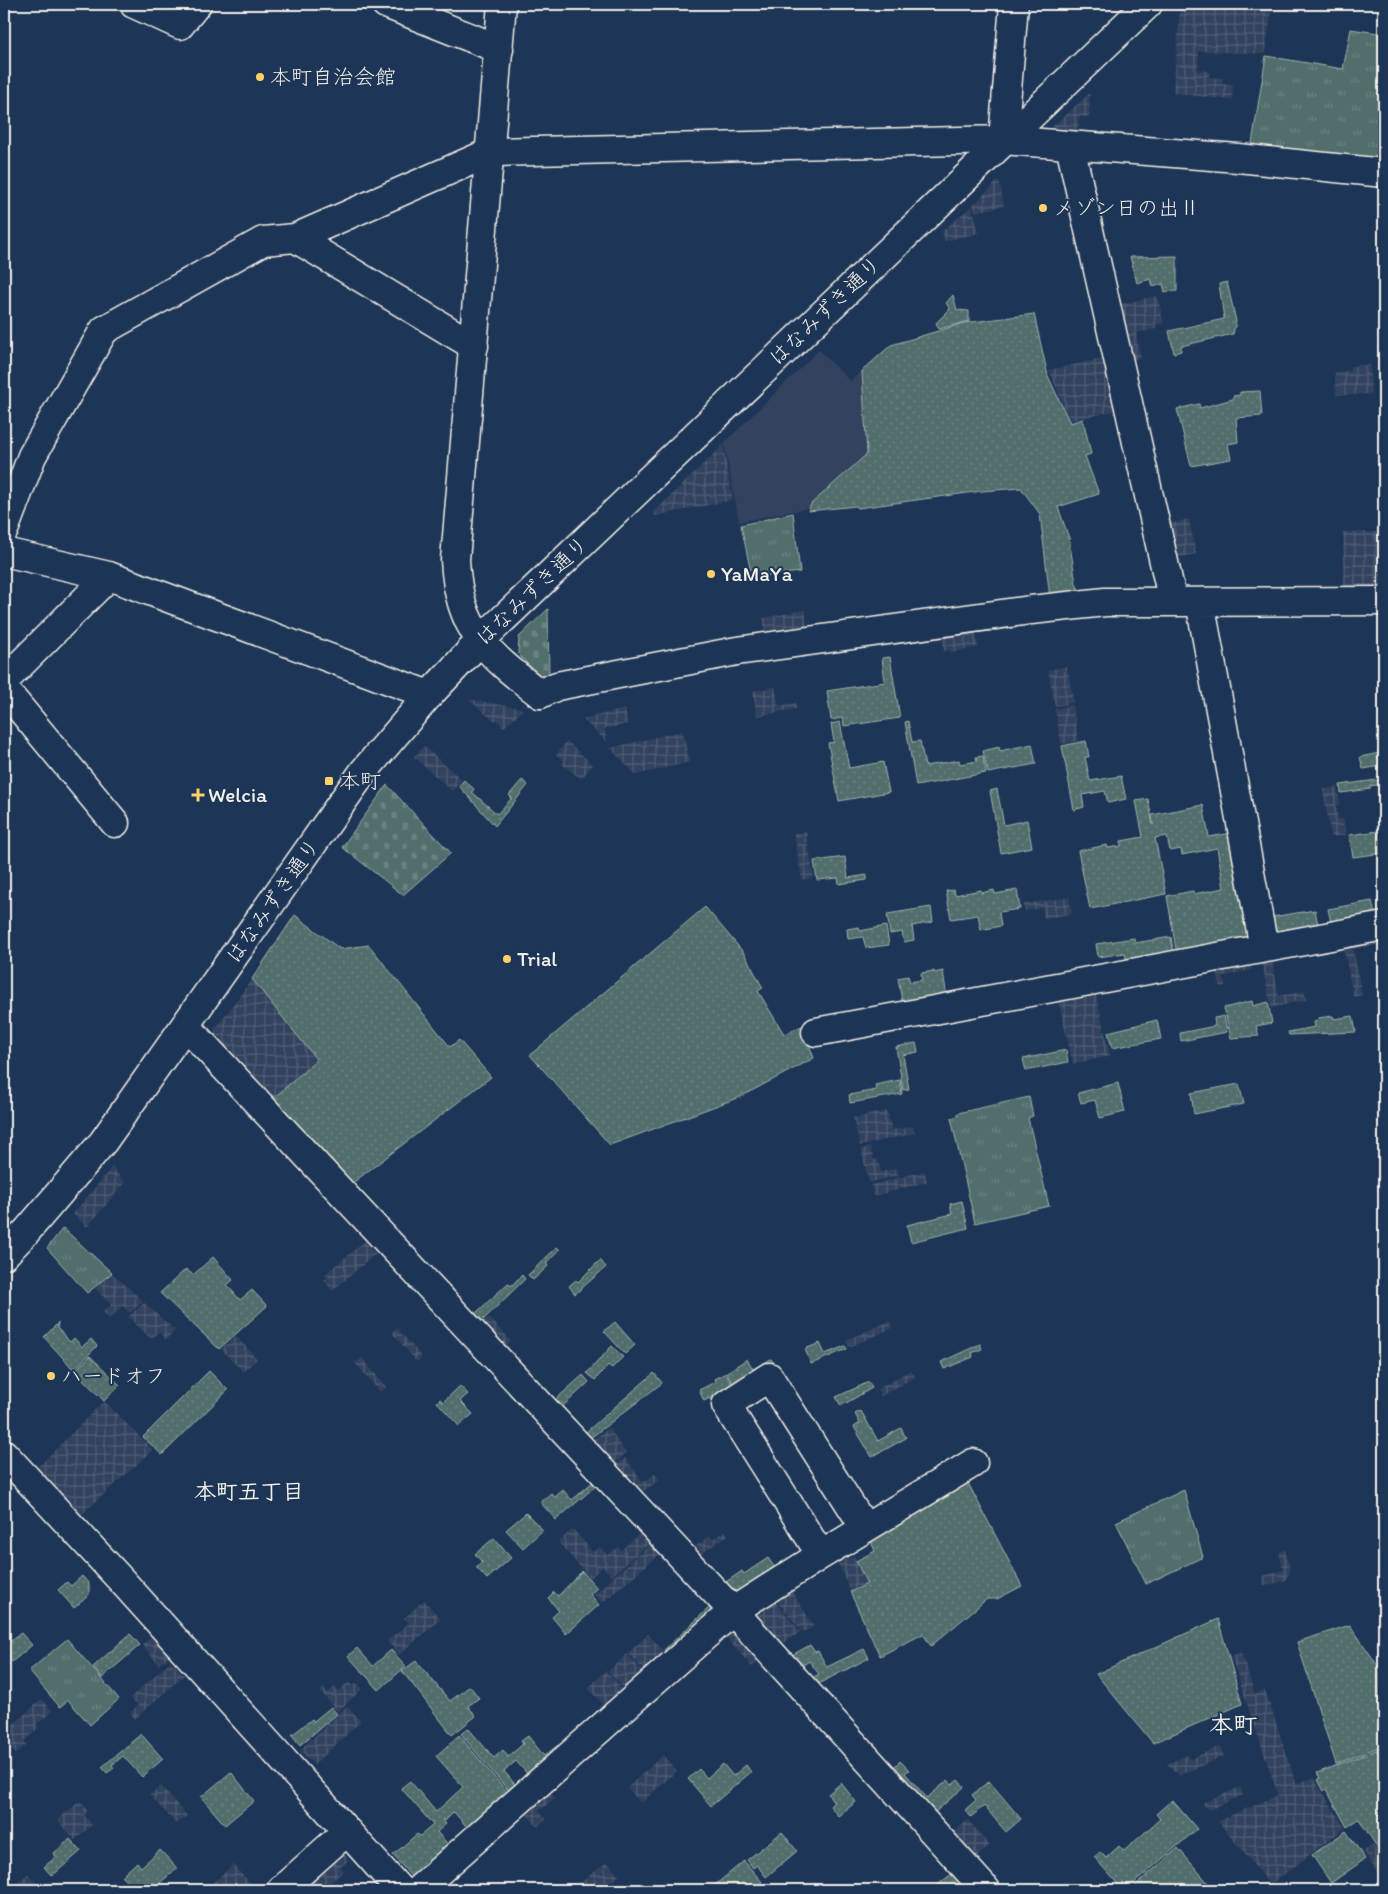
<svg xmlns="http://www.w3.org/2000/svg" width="1388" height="1894" viewBox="0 0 1388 1894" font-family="Itim,'Klee One',sans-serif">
<defs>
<pattern id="industrial-grid" width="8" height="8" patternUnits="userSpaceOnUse" patternTransform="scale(1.25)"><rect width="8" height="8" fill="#32425e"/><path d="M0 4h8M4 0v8" fill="none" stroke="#505e75"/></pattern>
<pattern id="grass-tufts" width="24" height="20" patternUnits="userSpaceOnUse" patternTransform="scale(1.25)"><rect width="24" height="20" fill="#516e6c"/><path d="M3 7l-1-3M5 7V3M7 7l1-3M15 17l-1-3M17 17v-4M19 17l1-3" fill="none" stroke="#6b8381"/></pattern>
<pattern id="cemetery-stones" width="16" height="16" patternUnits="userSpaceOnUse" patternTransform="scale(1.25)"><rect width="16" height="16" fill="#516e6c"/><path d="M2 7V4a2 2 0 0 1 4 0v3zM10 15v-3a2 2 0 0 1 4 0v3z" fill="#6b8381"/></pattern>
<pattern id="garden-dots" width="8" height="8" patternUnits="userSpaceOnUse" patternTransform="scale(1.25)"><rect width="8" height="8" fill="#516e6c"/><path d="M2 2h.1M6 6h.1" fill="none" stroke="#6b8381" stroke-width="1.8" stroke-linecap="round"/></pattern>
</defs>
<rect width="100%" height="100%" fill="#1d3557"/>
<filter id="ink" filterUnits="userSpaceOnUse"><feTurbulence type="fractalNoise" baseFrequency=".02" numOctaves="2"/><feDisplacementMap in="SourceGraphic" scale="10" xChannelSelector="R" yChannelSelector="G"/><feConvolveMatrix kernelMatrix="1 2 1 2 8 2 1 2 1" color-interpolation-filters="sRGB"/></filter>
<g filter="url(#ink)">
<!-- built -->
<path fill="#32425e" d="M819,350L850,381L862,371L867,454L808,508L739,522L724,443Z"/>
<!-- industrial -->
<path fill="url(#industrial-grid)" d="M1185,4H1273L1265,54L1199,51L1198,70L1209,71V77L1223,78L1222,84L1233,85L1232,100L1173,93L1180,8Z
M1090,93L1089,117H1079L1078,135L1045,133Z
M999,180L1004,206L976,212L973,205Z
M972,206L979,233L945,241L942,231Z
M1157,296L1164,323L1155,325L1156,329L1136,333L1141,358L1129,361L1116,305Z
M1110,357L1124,409L1070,421L1049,370Z
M1370,365L1371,394L1336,395L1335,372L1350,371V366Z
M723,445L733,500L655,516L654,512Z
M1189,519L1196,554L1176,558L1169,524Z
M1343,532H1384V593L1344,594Z
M805,610L808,631L766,638L763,618Z
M974,626L978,647L951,653L950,650L944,651L941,631Z
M1067,666L1074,703L1055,706L1048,670Z
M775,687L779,706L796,703V709L757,716L753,691Z
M468,699L524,709L504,727L496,720L494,721Z
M1072,705L1079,741L1061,744L1055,709Z
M625,709L628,724L604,729L607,742L582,719Z
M682,731L690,762L636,775L610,748Z
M567,741L593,765L581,779L562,764L564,761L556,755Z
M424,746L462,780L452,791L414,757Z
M1337,787L1340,804L1336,805L1338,819H1343L1346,835L1331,837L1323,789Z
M806,831L814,878L802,880L794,833Z
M1069,897L1072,914L1044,918L1042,908L1025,911L1024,904Z
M1380,937L1381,944L1353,949L1362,995L1353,997L1343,943Z
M1271,955L1279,996L1304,991L1306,1000L1271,1008L1261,957Z
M1249,960L1251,970L1223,976L1225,986L1220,987L1216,967Z
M252,979L318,1060L270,1101L215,1041V1029Z
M1095,988L1110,1056L1073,1064L1057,995Z
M887,1111L892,1130L913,1126L915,1133L860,1146L853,1118Z
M870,1147L874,1160L878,1159L881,1172L897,1168L899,1175L869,1183L861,1149Z
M112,1167L125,1183L87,1227L73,1214Z
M924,1171L927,1182L874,1196L871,1185Z
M365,1241L376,1254L332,1291L324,1280L328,1277L325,1274Z
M113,1274L143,1301L130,1313L123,1306L109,1319L103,1312L111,1305L95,1288Z
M144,1303L175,1330L166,1340L159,1332L151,1339L128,1317Z
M489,1317L511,1341L503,1348L481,1323Z
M890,1321L893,1328L849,1347L846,1340Z
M397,1328L422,1357L417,1362L392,1333Z
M236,1336L257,1359L243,1372L221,1349Z
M362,1358L386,1387L380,1392L355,1363Z
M911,1370L915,1377L881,1396L877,1389Z
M104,1401L153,1450L80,1516L37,1468Z
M609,1428L626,1453L613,1465L591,1441Z
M625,1458L643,1482L655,1474L660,1480L639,1494L614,1466Z
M573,1529L593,1552L600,1547L607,1555L618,1547L621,1550L642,1532L651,1542L612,1576L603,1567L590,1578L558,1542Z
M725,1531L728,1535L698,1556L693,1548L710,1536L713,1539Z
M651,1544L659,1555L602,1603L594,1594Z
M1285,1550L1290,1571L1285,1581L1264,1586L1262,1576L1283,1570L1279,1552Z
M854,1556L866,1584L850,1591L838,1563Z
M789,1586L814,1627L803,1632L772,1596Z
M770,1596L801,1632L781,1644L749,1611Z
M424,1600L441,1619L399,1655L387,1641L409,1623L404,1618Z
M732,1626L761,1659L752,1667L723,1634Z
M648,1634L667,1655L647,1674L628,1653Z
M153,1635L170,1655L159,1665L142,1645Z
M1241,1652L1255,1694L1265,1690L1296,1783L1314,1778L1345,1828L1270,1885L1218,1821L1278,1795L1231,1656Z
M627,1654L646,1675L627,1692L608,1671Z
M171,1661L184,1675L135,1719L130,1713L138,1705L130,1698Z
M606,1671L626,1693L607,1709L588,1688Z
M349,1682L353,1686L357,1683L362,1689L338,1712L320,1691L323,1688L327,1693L334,1687L338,1691Z
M42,1699L52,1711L36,1725L39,1728L24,1741L26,1745L16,1754L10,1747L4,1752V1732Z
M347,1706L361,1721L314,1765L300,1750Z
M1220,1746L1224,1756L1180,1775L1167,1764L1187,1755L1190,1759Z
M663,1755L677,1771L641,1803L627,1788Z
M161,1786L187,1816L176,1824L150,1795Z
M1240,1787L1243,1795L1209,1810L1202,1803Z
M550,1792L555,1798L539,1811L546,1819L537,1827L525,1812Z
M80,1801L88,1811L84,1815L92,1825L75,1840L57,1820Z
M968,1820L990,1846L975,1858L953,1832Z
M1373,1844L1384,1861V1883L1363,1851Z
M335,1854H344L349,1860L341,1867L344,1871L322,1890H293Z
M607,1862L619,1876L602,1890H586L580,1883Z
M233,1865L257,1890H204Z
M28,1874L37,1885L31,1890H8Z"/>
<!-- grass -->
<path fill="url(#grass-tufts)" stroke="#a2b0aa" d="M1351,29L1384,34V164L1251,149L1266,56L1343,69Z
M793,513L800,572L752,578L741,525Z
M1029,1097L1033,1116L1028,1118L1049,1206L975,1223L951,1118L958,1116V1113Z
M63,1228L112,1273L87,1293L47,1248Z
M1184,1490L1203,1557L1146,1584L1116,1522Z
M67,1639L119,1699L90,1725L68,1700L60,1707L29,1671Z"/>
<!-- cemetery -->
<path fill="url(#cemetery-stones)" stroke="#a2b0aa" d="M548,609L549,677L541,678L518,654L519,637Z
M387,785L451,853L403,895L342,847Z"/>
<!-- garden -->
<path fill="url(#garden-dots)" stroke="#a2b0aa" d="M1177,256V291L1165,292L1163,284L1153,287L1151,279L1137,283L1130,257Z
M1227,282L1236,321L1233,334L1181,346V351L1174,353L1169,331L1224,319L1219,284Z
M953,295L957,310L969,311V321L939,329L936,323L950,309L946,303Z
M1034,314L1048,376L1070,423L1083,419L1091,454L1085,456L1099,494L1058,507L1069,538L1076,584L1082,595L1050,598L1040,514L1021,488L982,491L858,508L856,506L808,511L811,504L867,454L862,371L891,345L965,323Z
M1260,391L1262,416L1236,418L1238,442L1228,444L1231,459L1191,466L1177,409L1199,404L1200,408L1233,399V396L1240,395V392Z
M890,657L900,718L844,726L843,718L831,720L827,691L885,682L882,658Z
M908,721L912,742L920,741L925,766L959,760L960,764L977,761L976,757L983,756L986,773L916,786L905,722Z
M840,722L849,768L883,762L889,792L839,801L828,743L834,742L831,724Z
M1086,741L1089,757H1085L1090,781L1121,776L1126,799L1108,803L1105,791L1082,795L1084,807L1074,810L1062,746Z
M1032,744L1036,764L988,773L983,751L999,747L1000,751Z
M1384,752V775L1382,766L1363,769L1360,757Z
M1384,779V784L1370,786V789L1341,793L1340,785Z
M464,780L474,789L472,792L497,814L512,798L509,795L522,780L528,785L495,826L459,786Z
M997,789L1004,825L1027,820L1032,847L1001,853L990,791Z
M1148,799L1153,825L1152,815L1203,805L1209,837L1233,833L1251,933L1243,943L1177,955L1167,896L1193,891L1194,894L1224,888L1217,848L1182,855L1181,849L1170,851L1167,836L1155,838L1166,894L1090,909L1078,851L1107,845L1108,848L1121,846V841L1143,837L1136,801Z
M1379,831V834L1384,833V853L1353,857L1349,835Z
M845,857L848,878L867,875V880L839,884L838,878L817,880L814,861Z
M1265,879L1272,917L1315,910L1319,930L1281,937L1269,927L1261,880Z
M954,890L955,895L981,890V893L994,890L995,894L1017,890L1020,909L999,912L1001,926L981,930L978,915L951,919L946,891Z
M1372,901L1376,920L1332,927L1328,909Z
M705,907L744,953L763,988L758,991L784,1034L802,1026L814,1058L740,1097L610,1145L530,1055Z
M931,907L933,922L912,926L914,940L904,942L902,932L890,934L887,914Z
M295,915L340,949L369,945L450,1047L459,1040L491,1077L350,1185L270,1101L317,1060L252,979Z
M886,926L889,945L866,948L863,937L848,939L847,929L859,927L860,931Z
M1171,937L1174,955L1127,963L1125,953L1098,957L1096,944L1134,938L1135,943Z
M934,971V973L943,971L946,991L938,1000L903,1006L898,978L908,976L910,982L922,980L921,973Z
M1252,1001L1253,1006L1268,1002L1272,1023L1256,1026L1259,1036L1231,1038L1224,1008Z
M1224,1016L1227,1032L1181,1041L1180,1033L1215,1026L1214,1018Z
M1333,1016L1334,1019L1353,1016L1356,1032L1289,1035L1288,1032L1315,1027L1314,1022L1319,1021L1318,1018Z
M1157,1020L1161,1039L1112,1048L1108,1032Z
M916,1043L918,1052L903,1055L909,1089L903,1090L896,1047Z
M1066,1050L1068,1062L1026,1071L1023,1059Z
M900,1080L902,1094L850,1103L849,1095L876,1090L875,1085Z
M1118,1083L1125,1112L1100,1118L1095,1100L1081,1103L1078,1093Z
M1239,1084L1244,1104L1194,1114L1191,1093Z
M962,1201L968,1228L911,1242L907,1225L952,1214L950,1204Z
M557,1247L560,1250L546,1263L548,1266L533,1280L528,1275Z
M213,1257L233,1280L227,1285L240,1300L252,1290L267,1306L219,1349L160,1293L186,1269L193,1275Z
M600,1260L606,1267L575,1294L569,1286L576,1280L578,1282Z
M522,1275L525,1279L482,1321L475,1314L508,1283L511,1286Z
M615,1322L635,1345L625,1354L604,1331Z
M58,1323L57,1328L70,1342L74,1338L82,1347L91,1339L97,1346L74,1370L44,1337Z
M820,1343L825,1354L845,1346L847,1349L811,1364L805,1349Z
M980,1344L982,1349L972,1353L973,1357L944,1369L941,1362Z
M612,1346L623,1357L612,1368L608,1365L595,1380L587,1373Z
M90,1356L120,1385L104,1401L75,1371Z
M747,1359L753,1369L771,1359L775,1364L773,1368L734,1386L727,1372Z
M209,1371L228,1390L162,1455L143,1437Z
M654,1373L662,1383L589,1439L585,1433Z
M726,1373L733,1387L704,1401L699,1390L715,1382L714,1379Z
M583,1375L589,1382L562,1407L555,1400Z
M869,1382L872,1388L841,1406L836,1397Z
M460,1386L468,1394L460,1401L473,1414L459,1426L437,1402L440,1399L443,1402Z
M861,1411L878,1441L901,1428L906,1438L872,1457L854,1427L860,1423L855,1414Z
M595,1480L598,1484L556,1520L540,1502L551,1493L555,1497L563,1490L572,1500Z
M967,1481L1022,1586L997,1599H987L931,1646L923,1634L880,1656L850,1592L867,1584L856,1561L875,1551L868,1535Z
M526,1513L543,1530L523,1548L506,1530Z
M494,1538L511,1558L487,1579L476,1567L482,1562L475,1554Z
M768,1558L775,1568L739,1592L731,1590L726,1582L742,1571L744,1574Z
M582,1571L597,1588L590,1594L599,1605L566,1634L552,1617L559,1611L548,1598L554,1592L558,1596Z
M82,1576L89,1584V1595L74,1608L58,1590L67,1582L71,1586Z
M711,1606L717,1612L669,1655L664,1650Z
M1218,1619L1242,1704L1153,1743L1096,1674Z
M1350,1625L1378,1666L1384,1664V1760L1376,1748L1336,1764L1297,1642Z
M21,1633L32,1645L12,1662L4,1652V1643L6,1645Z
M130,1634L140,1645L102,1678L93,1667Z
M810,1645L815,1652L818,1651L827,1667L864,1649L869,1658L818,1684L812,1678L819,1674L809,1661L802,1666L792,1655Z
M357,1648L373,1666L391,1650L406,1666L379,1690L348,1656Z
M416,1661L450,1701L470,1686L479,1698L468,1706L476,1716L452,1735L402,1671Z
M331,1707L337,1714L300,1745L292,1735L312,1719L314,1721Z
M468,1728L494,1758L503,1750L508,1757L523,1744L521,1741L528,1736L544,1756L558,1745L562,1750L530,1777L516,1761L504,1771L518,1788L511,1794L461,1734Z
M141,1734L163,1759L142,1777L123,1756L112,1765L114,1768L107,1773L102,1767Z
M459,1735L511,1797L472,1833L454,1812L445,1821L442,1819L446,1824L437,1832L452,1849L415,1881L393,1855L417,1834L420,1836L433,1825L401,1788L410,1781L436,1812L463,1787L436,1756Z
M1376,1750L1384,1762V1858L1359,1819L1347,1827L1326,1789L1324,1791L1318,1780L1320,1778L1317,1773Z
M900,1761L909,1770L905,1773L927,1798L948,1780L952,1785L958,1780L964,1787L933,1814L893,1768Z
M723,1764L733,1776L746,1765L751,1772L711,1806L688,1779L699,1769L707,1778Z
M231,1772L254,1801L225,1825L201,1797Z
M989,1781L1021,1819L1006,1832L984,1806L971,1817L965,1810L976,1800L972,1795Z
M841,1783L856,1802L838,1816L830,1806L834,1802L828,1794Z
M1172,1800L1197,1829L1126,1890H1123L1094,1857L1100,1852L1106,1858L1119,1846L1124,1851L1160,1819L1156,1814Z
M1346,1831L1365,1859L1331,1883L1312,1855Z
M782,1832L797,1851L766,1877L757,1865L753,1868L747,1860Z
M70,1839L81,1851L52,1876L44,1867L56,1857L54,1853Z
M1178,1848L1214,1890H1130Z
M160,1850L177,1868L152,1890H135L122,1876L137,1862L141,1867Z
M744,1861L762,1882L751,1890H709Z
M953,1873L969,1890H931Z"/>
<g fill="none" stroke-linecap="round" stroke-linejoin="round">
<defs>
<path id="minor" d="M134,4L180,25L197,4
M386,4L499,49
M1003,140L1014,4
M1070,146L1173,602
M295,238L474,346
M4,530L32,456L104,330L263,241L295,238L491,152L1003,140L1238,158L1384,173
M4,552L109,576L429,695
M1200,602L1264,948
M4,681L109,576
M4,689L115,823
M540,694L557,686L737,651L1031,610L1105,602L1384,601
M186,1026L733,1611L986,1890
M816,1032L1384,926
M4,1454L122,1581L400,1890
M821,1555L726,1405L769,1377L865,1528
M281,1890L346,1832
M418,1890L733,1611L821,1555L973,1463"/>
<path id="tertiary" d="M502,4L455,560C459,631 487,653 540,694
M4,1255L26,1232L103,1142L364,771L429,695L480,641L1148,4"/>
</defs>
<!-- minor casing -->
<use href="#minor" stroke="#f4f1e8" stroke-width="31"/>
<!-- tertiary casing -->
<use href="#tertiary" stroke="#f4f1e8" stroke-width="31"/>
<!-- minor -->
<use href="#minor" stroke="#1d3557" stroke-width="28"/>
<!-- tertiary -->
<use href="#tertiary" stroke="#1d3557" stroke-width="28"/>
</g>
</g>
<!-- markers -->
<g fill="#ffd166" stroke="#1d3557" stroke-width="2">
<circle cx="260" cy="77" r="5"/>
<circle cx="1043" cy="208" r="5"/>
<circle cx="711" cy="574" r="5"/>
<rect x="324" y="776" width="10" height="10" rx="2.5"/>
<path d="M195.5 787.5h5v5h5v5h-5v5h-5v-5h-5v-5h5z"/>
<circle cx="507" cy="959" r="5"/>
<circle cx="51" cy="1376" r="5"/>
</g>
<g text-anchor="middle" stroke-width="4" stroke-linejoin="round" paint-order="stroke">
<!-- poi labels -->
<g font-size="21" fill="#f4f1e8" stroke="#1d3557" text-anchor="start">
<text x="270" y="84">本町自治会館</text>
<text x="1053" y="215">メゾン日の出Ⅱ</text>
<text x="721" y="581">YaMaYa</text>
<text x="339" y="788">本町</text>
<text x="208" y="802">Welcia</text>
<text x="517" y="966">Trial</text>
<text x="61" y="1383">ハードオフ</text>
</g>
<!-- street labels -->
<g font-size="21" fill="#f4f1e8" stroke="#1d3557">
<text transform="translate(825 311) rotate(-44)" y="7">はなみずき通り</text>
<text transform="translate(532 591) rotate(-44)" y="7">はなみずき通り</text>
<text transform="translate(273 901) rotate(-55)" y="7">はなみずき通り</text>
</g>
<!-- neighbourhood labels -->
<g font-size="22" font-weight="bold" fill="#f4f1e8" stroke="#1d3557">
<text x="249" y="1499">本町五丁目</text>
</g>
<!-- quarter labels -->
<g font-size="24" font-weight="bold" fill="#f4f1e8" stroke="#1d3557">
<text x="1233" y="1733">本町</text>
</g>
</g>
<!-- margin -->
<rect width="1388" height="1894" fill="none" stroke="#1d3557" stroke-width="20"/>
<rect x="10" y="10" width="1368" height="1874" fill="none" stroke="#f4f1e8" stroke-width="2" filter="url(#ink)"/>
</svg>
